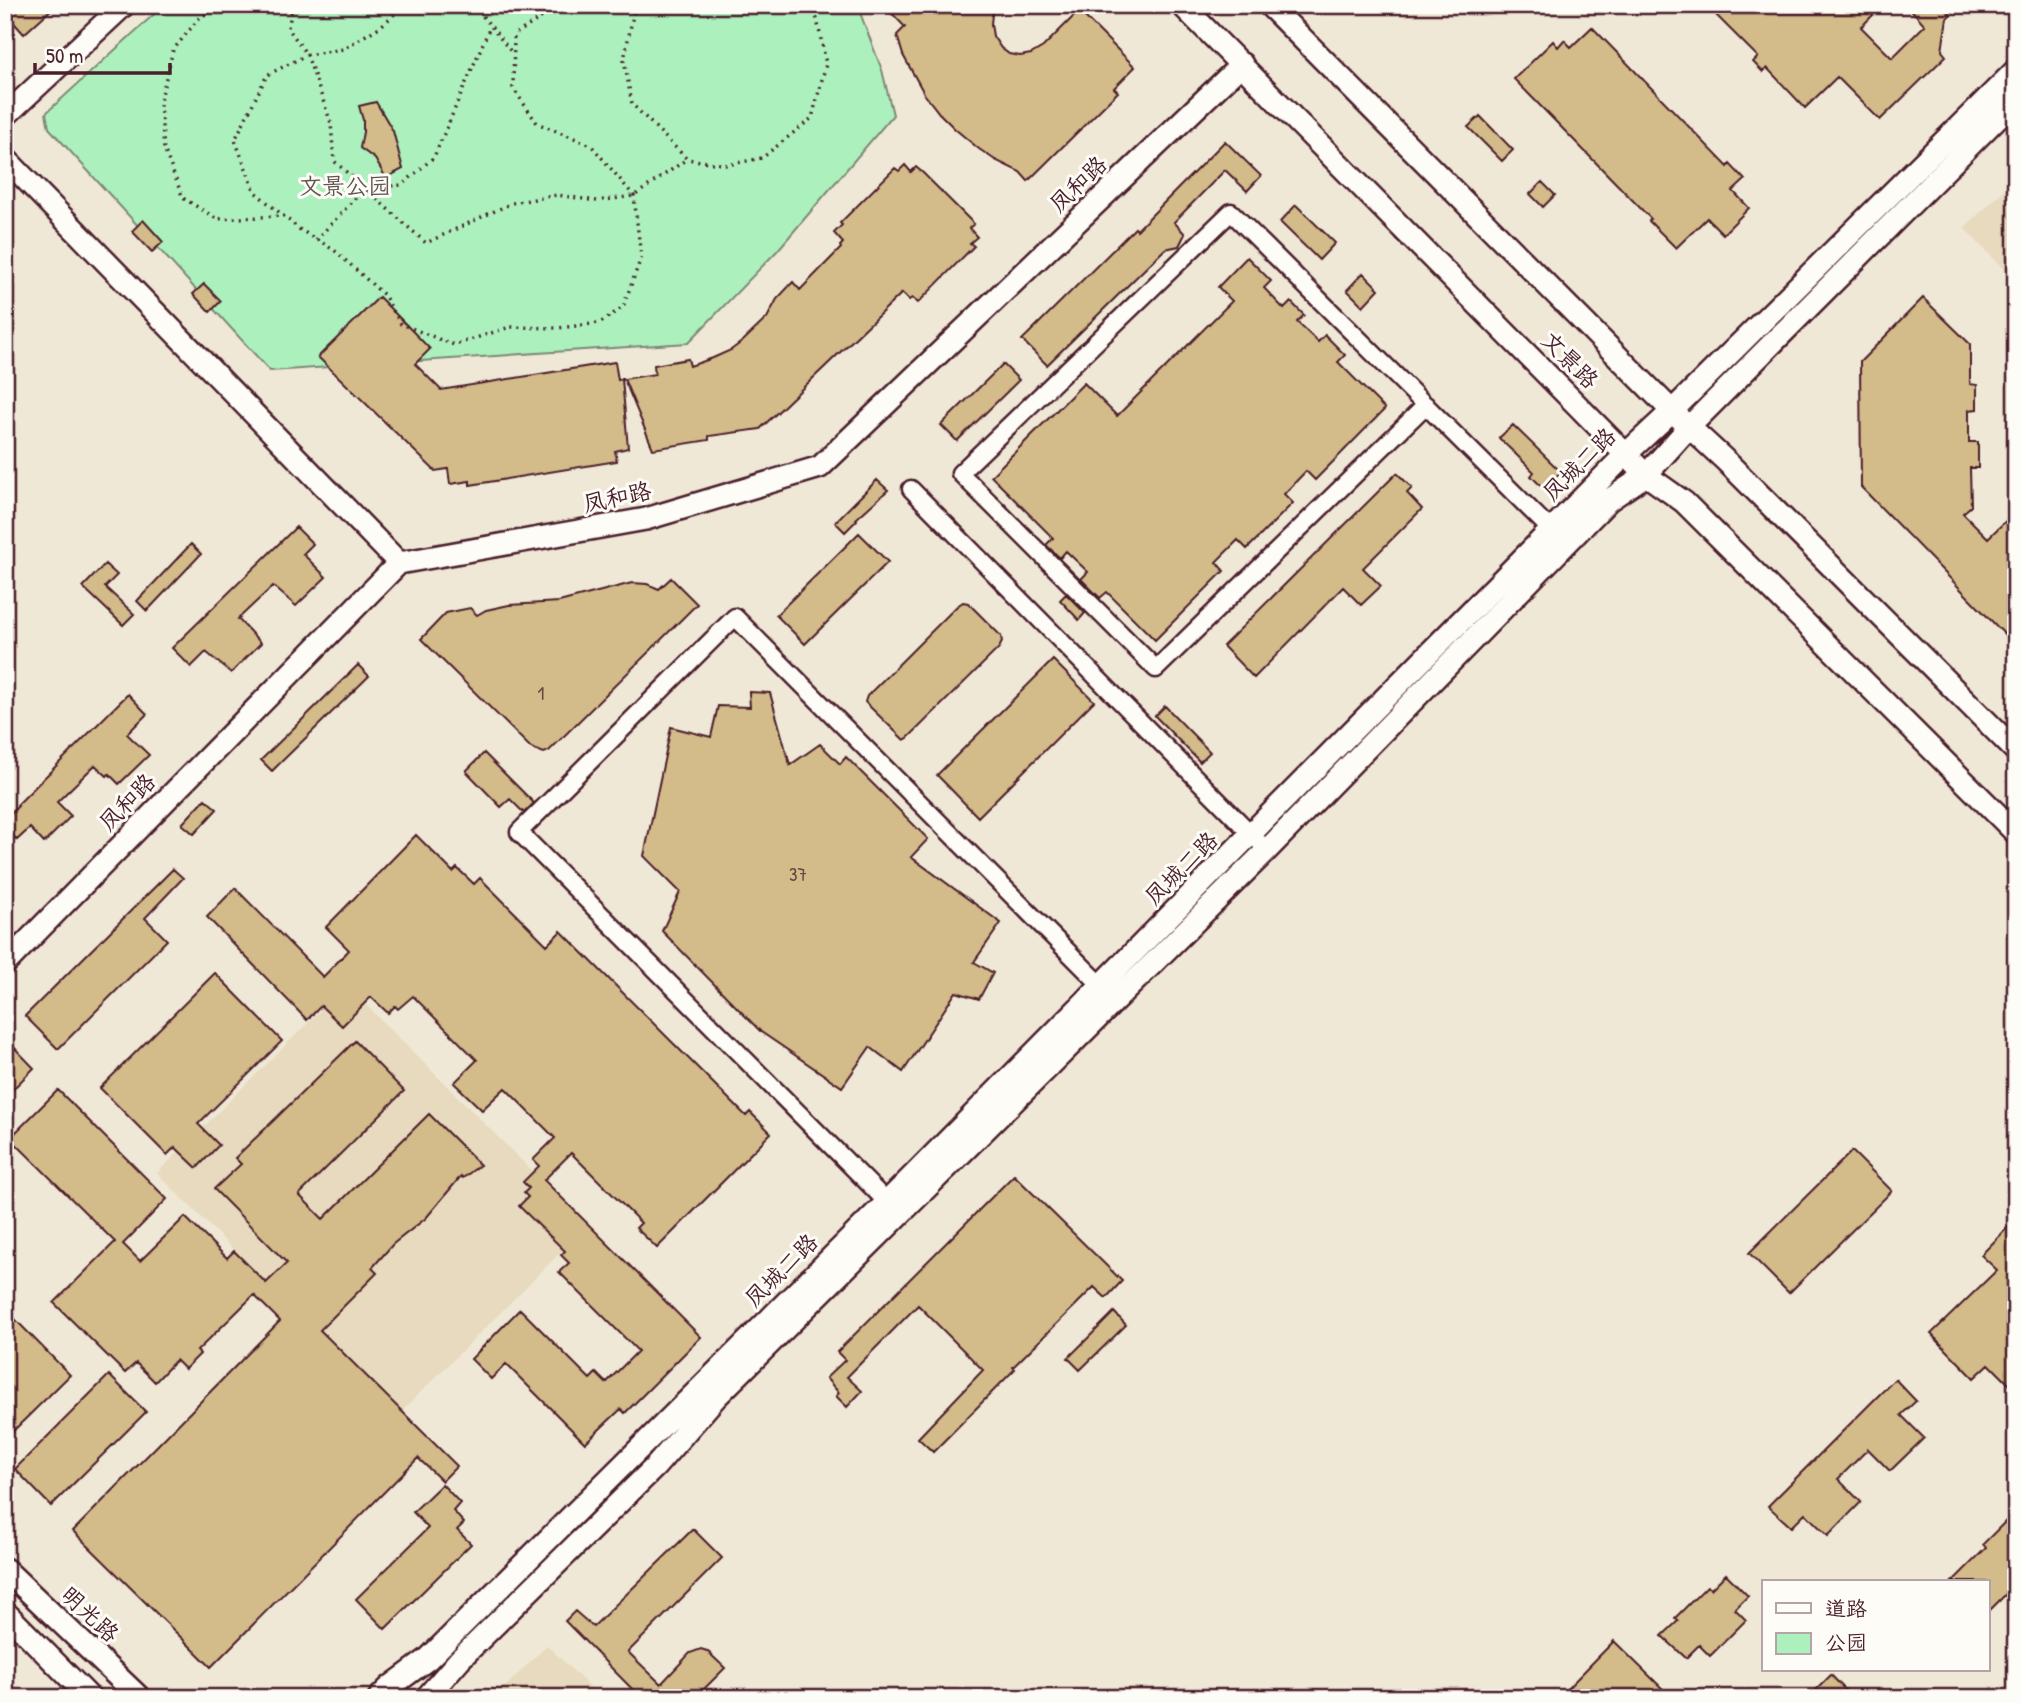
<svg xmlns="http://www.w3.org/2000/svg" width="2021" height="1703" viewBox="0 0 2021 1703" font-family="'Patrick Hand','LXGW WenKai TC',sans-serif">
<rect width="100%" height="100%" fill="#f0e8d6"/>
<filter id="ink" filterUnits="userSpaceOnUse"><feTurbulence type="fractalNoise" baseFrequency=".0143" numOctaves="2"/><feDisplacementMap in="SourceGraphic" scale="14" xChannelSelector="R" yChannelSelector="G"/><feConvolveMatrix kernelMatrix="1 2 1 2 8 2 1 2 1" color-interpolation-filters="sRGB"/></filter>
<g filter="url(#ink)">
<!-- built -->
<path fill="#e7dabf" d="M2016,179V282L1964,228Z
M346,985L587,1226L398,1415L157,1173Z
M547,1645L601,1698H494Z"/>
<!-- green -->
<path fill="#acf1bd" stroke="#7b8874" stroke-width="2" d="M164,5H857L882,70L893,115L777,251L688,343L270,371L49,128L46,113Z"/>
<!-- building -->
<path fill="#d3bb8a" stroke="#4a1f2b" stroke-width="2" d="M5,5H56L24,34L5,13Z
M884,5H993L991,24L993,36L1001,48L1009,54L1020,56L1031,54L1043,47L1079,11L1135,67L1114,88L1118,92L1028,181L1020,172L995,160L979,149L955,129L939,113L925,95L903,55L897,35L905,27Z
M1706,5H1883L1861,27L1892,58L1925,25L1907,5H1942L1951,14L1947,18L1942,51L1946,56L1880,120L1837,77L1805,108L1767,68L1763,72L1753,62L1758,57Z
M1592,27L1728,167L1730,164L1745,180L1733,191L1749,208L1723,234L1707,218L1676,248L1649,221L1651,219L1514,79L1553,41L1558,47L1564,40L1571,47Z
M376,102L393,131L403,169L386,178L375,159L360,148L363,132V120L359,106Z
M1480,116L1513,150L1502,161L1468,127Z
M1225,141L1261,176L1247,191L1225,170L1174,222L1185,234L1179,246L1165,249L1047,365L1022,340L1135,228L1137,230Z
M905,165L911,172L916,167L923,173L974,224L969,228L977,237L970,243L974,246L918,303L912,298L909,300L902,293L760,429L709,436V440L653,449L624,379L655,374L654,365L688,359L690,366L713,358L731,350L743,341L767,318L777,299L793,282L800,290L841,248L840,246L843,243L834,233L842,225L840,223L895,168L899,171Z
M1542,182L1555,195L1543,207L1530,194Z
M1296,205L1335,243L1319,260L1280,222Z
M143,220L163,242L152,252L132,231Z
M1247,257L1271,281L1264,288L1284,309L1291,302L1304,315L1297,322L1318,342L1325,335L1345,355L1338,362L1385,409L1315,480L1306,471L1284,494L1293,503L1247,549L1238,540L1216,562L1224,571L1155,640L1107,592L1100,598L1081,579L1088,572L1066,551L1060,558L1046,545L1053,538L991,476L1084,383L1117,416L1232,301L1218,287Z
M1363,273L1379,289L1363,306L1347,290Z
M204,284L221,301L210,312L193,294Z
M379,297L430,349L415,364L441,390L615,362L618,380L622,379L628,448L615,451L617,461L470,485V481L450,484L448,469L435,471L318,357Z
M1923,298L1970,344V384L1977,385V409L1969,410V442H1978V468H1970L1971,506L1963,513L1988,538L2016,511V646L1861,487L1860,362Z
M1003,364L1019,380L957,441L941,425Z
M1513,425L1561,472L1544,489L1531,476L1534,472L1499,438Z
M1397,473L1412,488L1407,493L1422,509L1363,568L1381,586L1361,605L1343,587L1254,678L1223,646Z
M877,480L888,490L856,519L857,520L845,532L835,522Z
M296,527L313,544L303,554L326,577L296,606L273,586L238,619L261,643L231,673L206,652L191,667L172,648Z
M859,533L888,562L805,644L776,615Z
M191,544L201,554L147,611L137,601Z
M105,564L117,575L105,587L134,614L123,625L83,587Z
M671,578L697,604L549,751L544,753L531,748L421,639L446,613L470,608L477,615L486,610L509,605L559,602L632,583L647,584L659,589Z
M1066,594L1085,613L1079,620L1060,600Z
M963,602L968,603L1001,636L1002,642L999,648L908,738L904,740L865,702L867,696L957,606Z
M1053,660L1094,701L978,817L937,775Z
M358,665L369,676L272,771L261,760Z
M749,692L770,693L790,765L820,744L840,764L846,757L928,839L911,857L1001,923L974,962L993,973L979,999L956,992L903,1072L870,1047L842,1087L761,1032L662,931L680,892L644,856L671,727L711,737L718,706L750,707Z
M128,694L147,714L127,734L149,755L119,784L109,774L107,776L95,765L57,802L71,816L44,843L30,828L17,840L5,828V819L18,806L17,805Z
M1165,706L1210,752L1200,762L1155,716Z
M484,753L534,803L524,813L510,799L501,807L466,771Z
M205,799L217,809L194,834L182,824Z
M416,835L453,872L457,868L474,884L480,878L547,945L561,931L746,1116L750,1112L771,1133L657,1248L636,1228L641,1223L571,1153L544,1180L701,1337L625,1413L621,1409L585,1443L506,1364L491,1379L471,1359L520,1309L590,1379L596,1373L606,1383L638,1351L559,1272L569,1263L561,1255L565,1251L519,1206L528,1197L524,1193L529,1188L523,1182L539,1166L533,1160L555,1138L505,1088L482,1110L454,1083L477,1060L413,996L398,1009L395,1006L388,1013L371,997L342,1026L321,1006L307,1020L207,917L235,888L323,977L349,950L326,927Z
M173,869L183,878L145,918L167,940L58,1049L25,1016Z
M215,973L282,1041L198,1124L219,1145L197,1168L175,1147L167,1155L100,1088Z
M5,1038L34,1068L5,1097Z
M355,1041L404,1091L299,1195L323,1219L429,1114L480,1165L463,1178L461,1176L426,1218L393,1244L372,1268L377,1273L320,1330L457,1466L442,1481L418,1458L211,1667L73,1531L280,1321L254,1295L197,1351L200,1354L185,1369L176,1360L155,1382L136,1363L125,1373L54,1303L115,1242L10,1138L58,1090L167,1199L123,1244L140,1261L185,1217L227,1258L234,1251L266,1283L287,1263L214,1189L241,1164L235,1158Z
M1852,1151L1892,1191L1789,1293L1749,1253Z
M1014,1175L1122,1281L1106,1298L1094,1287L1013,1367L1015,1369L933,1452L918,1438L983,1370L918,1305L847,1377L862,1391L847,1407L836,1396L839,1393L826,1378L845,1360L837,1352Z
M2016,1219V1391L1989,1364L1974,1378L1931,1334L1997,1270L1981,1255Z
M5,1309L70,1375L5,1439Z
M1114,1312L1126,1325L1080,1370L1068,1358Z
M109,1375L146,1412L51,1506L15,1469Z
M1895,1379L1916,1401L1901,1415L1924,1438L1890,1471L1868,1449L1838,1479L1861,1502L1828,1536L1805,1513L1791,1527L1768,1506Z
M442,1484L460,1503L453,1511L464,1523L457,1530L471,1544L385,1629L356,1599L428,1528L413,1512Z
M2008,1519L2016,1527V1584L1988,1612V1582H1952L1986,1548L1983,1544Z
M693,1529L722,1558L628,1652L661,1684L690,1653L701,1649L707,1651L725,1668L695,1698H641L565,1621L575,1611L593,1627Z
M1726,1574L1748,1596L1735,1609L1746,1620L1710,1656L1699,1645L1686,1658L1662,1636L1678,1621L1675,1618L1707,1586L1711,1589Z
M1614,1641L1672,1698H1558Z
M1831,1675L1853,1698H1808Z"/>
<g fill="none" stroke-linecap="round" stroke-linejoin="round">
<defs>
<path id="street" d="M1426,405L1156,669L960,473L1231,212L1551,530
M911,489L1258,841
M887,1202L519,832L735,617L1101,985"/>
<path id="secondary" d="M1182,5L1646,475L1684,502L2016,833
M1269,5L1672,411L1726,461L2016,751
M5,116L124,5
M5,158L399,563
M5,964L399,563L646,519L820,467L1242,64
M5,1569L140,1698
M5,1612L90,1698
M379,1698L390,1687L428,1659L887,1202L1626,454L1672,411L2016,70
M426,1698L460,1659L655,1467L716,1397L1267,850L1609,500L1646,475L1689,427L2016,99"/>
</defs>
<!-- street casing -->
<use href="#street" stroke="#4a1f2b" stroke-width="21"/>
<!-- secondary casing -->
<use href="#secondary" stroke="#4a1f2b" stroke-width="26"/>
<!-- path -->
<path stroke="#4a1f2b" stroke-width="3.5" stroke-dasharray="2 5" stroke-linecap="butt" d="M232,5L201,16L173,50L160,102L164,149L183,198L217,219L281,216
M293,5L288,28L307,55L331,123L334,161L426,243L512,203L557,195L597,201L634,196L687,159
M405,5L381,26L343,49L307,55L267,75L235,140L255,192L299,229L334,250L384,295L401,324L454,345L510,327L559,328L600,323L623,307L641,258L634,196L591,145L537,123L513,88L514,35L561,5
M474,5L512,53
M635,5L624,60L632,104L687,159L727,165L762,158L812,118L826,64L817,19L810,5
M316,240L365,188L402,185L434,157L490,27"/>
<!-- street -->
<use href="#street" stroke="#fdfcf7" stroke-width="16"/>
<!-- secondary -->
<use href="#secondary" stroke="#fdfcf7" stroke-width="21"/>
</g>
</g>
<g text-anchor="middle" stroke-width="6" stroke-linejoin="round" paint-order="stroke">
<!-- number labels -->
<g font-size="19" fill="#6c4643">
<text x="541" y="700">1</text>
<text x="798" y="881">37</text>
</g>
<!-- street labels -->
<g font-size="23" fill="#4a1f2b" stroke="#fdfcf7">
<text transform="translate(1078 184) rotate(-44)" y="8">凤和路</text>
<text transform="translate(1570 360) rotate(45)" y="8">文景路</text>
<text transform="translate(1579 464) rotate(-45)" y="8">凤城二路</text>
<text transform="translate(617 497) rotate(-12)" y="8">凤和路</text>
<text transform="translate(127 802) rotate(-46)" y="8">凤和路</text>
<text transform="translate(1181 868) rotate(-45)" y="8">凤城二路</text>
<text transform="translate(781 1270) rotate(-45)" y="8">凤城二路</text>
<text transform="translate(90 1614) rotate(43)" y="8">明光路</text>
</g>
<!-- park labels -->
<g font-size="23" fill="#625450" stroke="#fdfcf7">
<text x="345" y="194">文景公园</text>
</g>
</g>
<!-- margin -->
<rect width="2021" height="1703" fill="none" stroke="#fdfcf7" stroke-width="28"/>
<rect x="14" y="14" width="1993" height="1675" fill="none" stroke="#4a1f2b" stroke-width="2.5" filter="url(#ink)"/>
<!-- legend -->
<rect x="1762" y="1580" width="228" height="91" fill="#fdfcf7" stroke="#b5a4a5" stroke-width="2"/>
<rect x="1776" y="1603" width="35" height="10" fill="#fdfcf7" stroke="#b5a4a5" stroke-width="2"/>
<text x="1825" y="1616" font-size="21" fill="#4a1f2b">道路</text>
<rect x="1776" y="1633" width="35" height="21" fill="#acf1bd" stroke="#b5a4a5" stroke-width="2"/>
<text x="1825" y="1650" font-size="21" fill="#4a1f2b">公园</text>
<!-- scale -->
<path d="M35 63v10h135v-10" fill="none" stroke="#4a1f2b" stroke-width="3.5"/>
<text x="46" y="63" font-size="21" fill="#4a1f2b" stroke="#fdfcf7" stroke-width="5" paint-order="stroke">50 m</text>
</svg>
